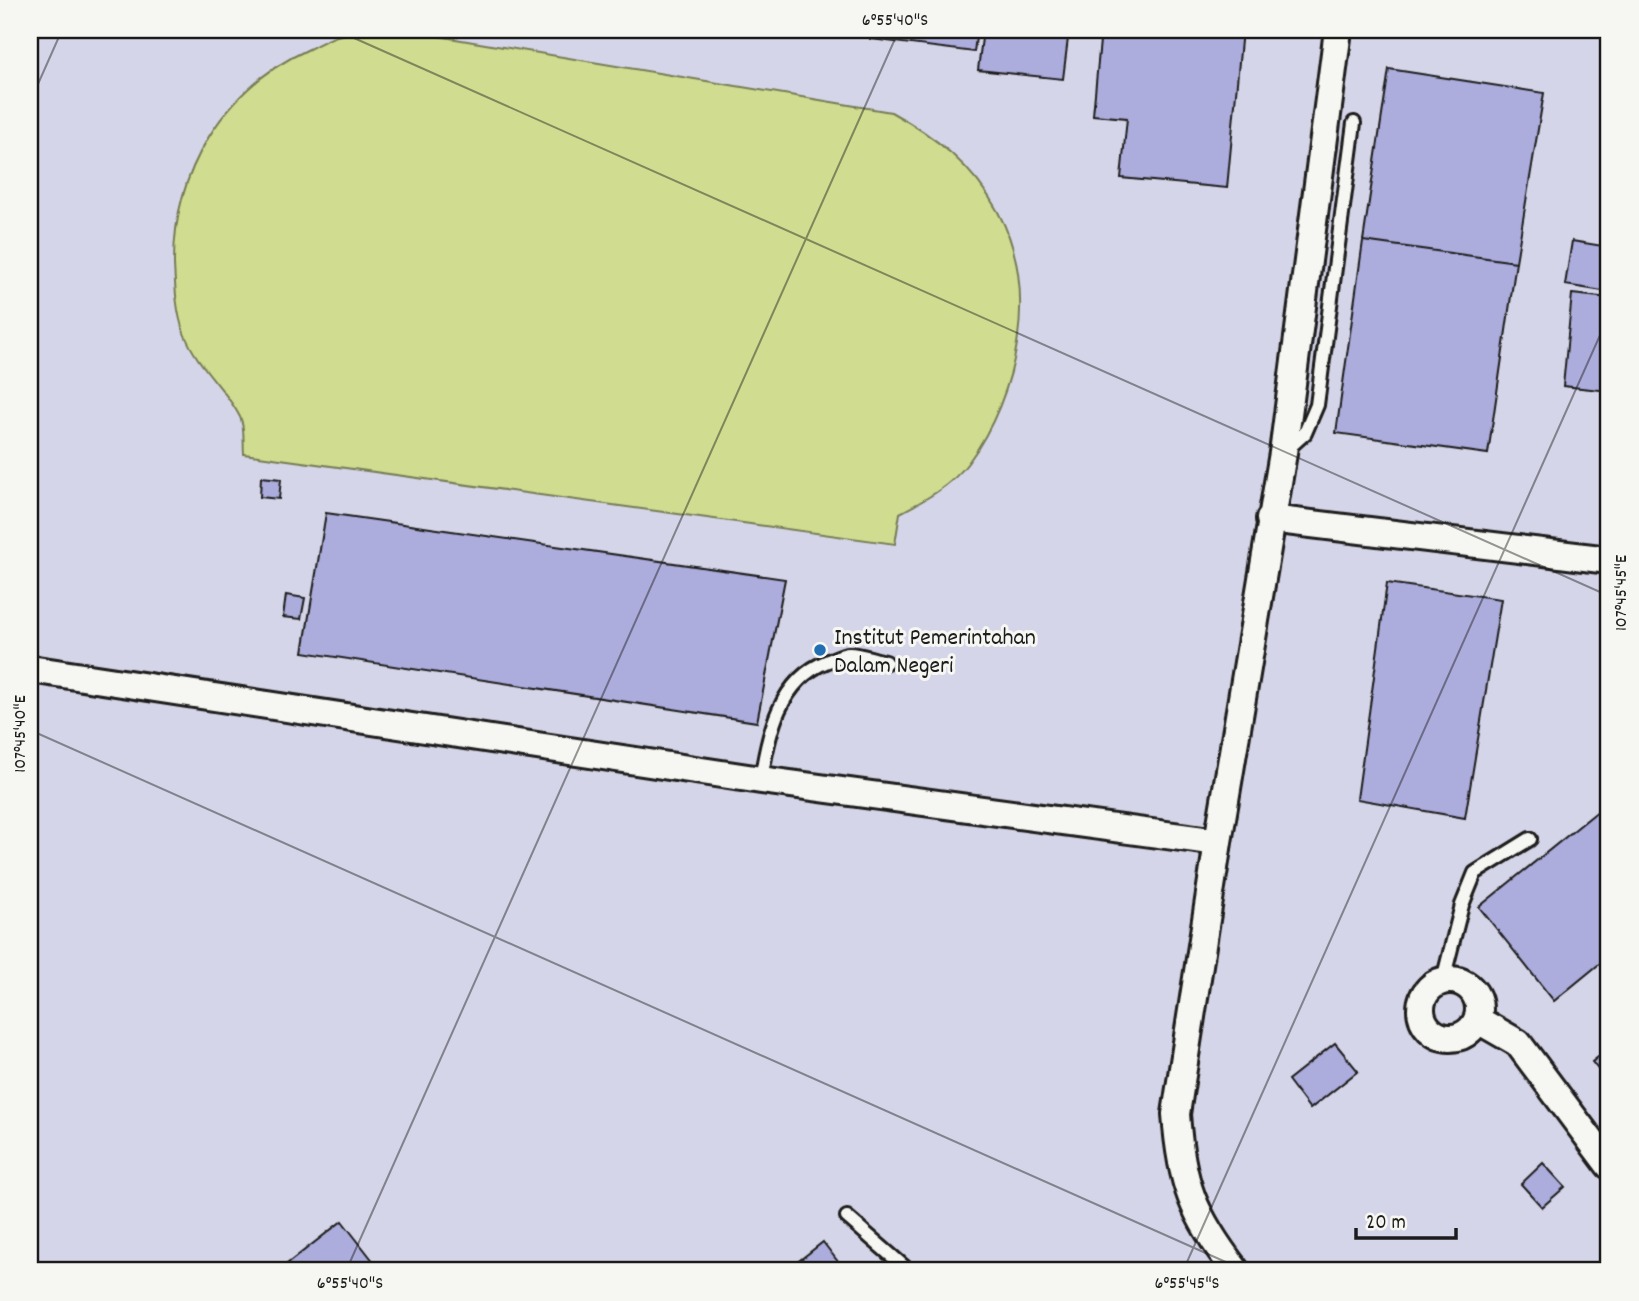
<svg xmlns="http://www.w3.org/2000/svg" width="1639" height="1301" viewBox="0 0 1639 1301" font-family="Dekko,sans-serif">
<rect width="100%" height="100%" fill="#e7e7ee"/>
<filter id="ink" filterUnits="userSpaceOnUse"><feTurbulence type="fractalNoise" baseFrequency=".0143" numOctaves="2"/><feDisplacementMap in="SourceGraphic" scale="14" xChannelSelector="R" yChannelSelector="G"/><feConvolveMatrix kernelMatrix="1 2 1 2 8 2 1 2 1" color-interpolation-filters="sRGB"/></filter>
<g filter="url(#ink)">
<!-- built -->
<path fill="#d5d5e9" d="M30,30H1609V1271H30Z"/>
<!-- garden -->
<path fill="#d0dc8f" stroke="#767c56" stroke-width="2" d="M378,30H402L891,112C935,136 973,166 998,212C1040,288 1018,395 968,463C951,486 925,500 900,513L895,544L244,454C243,443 245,426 240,417C225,387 198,368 184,333C176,312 175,286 174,264C173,173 223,88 307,50C318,45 330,37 341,35C353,32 366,31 378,30Z"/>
<!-- building -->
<path fill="#acacdd" stroke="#1c1c1c" stroke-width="2" d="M871,30H977L974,52L870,39Z
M983,30H1069L1063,79L978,70Z
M1101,30H1242L1227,188L1121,178L1127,118L1093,115Z
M1389,69L1544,93L1516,262L1363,241Z
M1363,241L1516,262L1488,454L1336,433Z
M1572,241L1609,247V292L1565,285Z
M1572,294L1609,298V391L1563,386Z
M261,477L281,479L279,499L260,497Z
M326,513L785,579L757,722L303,652Z
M1387,583L1501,599L1465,818L1357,799Z
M286,595L305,598L301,619L283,617Z
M1609,802V956L1554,1001L1479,907Z
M1335,1043L1358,1071L1310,1109L1288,1080Z
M1609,1048V1083L1592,1062Z
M1543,1163L1565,1187L1542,1207L1521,1184Z
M342,1221L381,1271H278Z
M823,1242L845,1271H786Z"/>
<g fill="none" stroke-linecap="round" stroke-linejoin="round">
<defs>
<path id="service" d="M1285,451L1305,433L1317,405L1354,123
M761,780C768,734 779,680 828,661C834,659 842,654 849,654C860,654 875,660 886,662
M1443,980L1462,905L1475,873L1530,839
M847,1217L909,1271"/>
<path id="minor" d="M1270,519L1609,560
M30,669L761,780L1218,842L1283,453L1338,30
M1218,842L1176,1114C1181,1184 1193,1215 1236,1271
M1421 1009a29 29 0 1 1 58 0a29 29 0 1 1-58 0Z
M1478,1020L1518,1043L1609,1165"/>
</defs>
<!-- service casing -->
<use href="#service" stroke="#1c1c1c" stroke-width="18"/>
<!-- minor casing -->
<use href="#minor" stroke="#1c1c1c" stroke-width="32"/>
<!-- service -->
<use href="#service" stroke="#f6f6f2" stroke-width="12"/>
<!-- minor -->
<use href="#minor" stroke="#f6f6f2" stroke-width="26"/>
</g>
</g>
<!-- ticks -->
<path fill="none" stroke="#1c1c1c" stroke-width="2" stroke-opacity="0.45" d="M336,30L1609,596M30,102L62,30M30,730L1246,1271M346,1271L899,30M1183,1271L1609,315"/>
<!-- markers -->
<circle fill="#1f6fb2" stroke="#f6f6f2" stroke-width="2.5" cx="820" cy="650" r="7"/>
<g text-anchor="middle" stroke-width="6" stroke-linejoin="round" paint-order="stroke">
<!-- poi labels -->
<g font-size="24" fill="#1c1c1c" stroke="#f6f6f2" text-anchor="start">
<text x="834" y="644">Institut Pemerintahan<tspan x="834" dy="28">Dalam Negeri</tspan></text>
</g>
</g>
<!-- margin -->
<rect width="1639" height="1301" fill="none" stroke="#f6f6f2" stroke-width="77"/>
<!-- scale -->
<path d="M1356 1228v10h100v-10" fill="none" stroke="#1c1c1c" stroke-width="3.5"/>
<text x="1366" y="1228" font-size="21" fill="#1c1c1c" stroke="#f6f6f2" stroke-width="5" paint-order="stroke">20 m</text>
<rect x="38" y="38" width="1562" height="1224" fill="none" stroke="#1c1c1c" stroke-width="2.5"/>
<g font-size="18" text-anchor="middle" fill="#1c1c1c">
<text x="895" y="25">6°55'40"S</text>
<text transform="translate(1620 593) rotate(-90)" y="6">107°45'45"E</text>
<text transform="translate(19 734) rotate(-90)" y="6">107°45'40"E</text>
<text x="350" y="1288">6°55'40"S</text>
<text x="1187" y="1288">6°55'45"S</text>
</g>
</svg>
